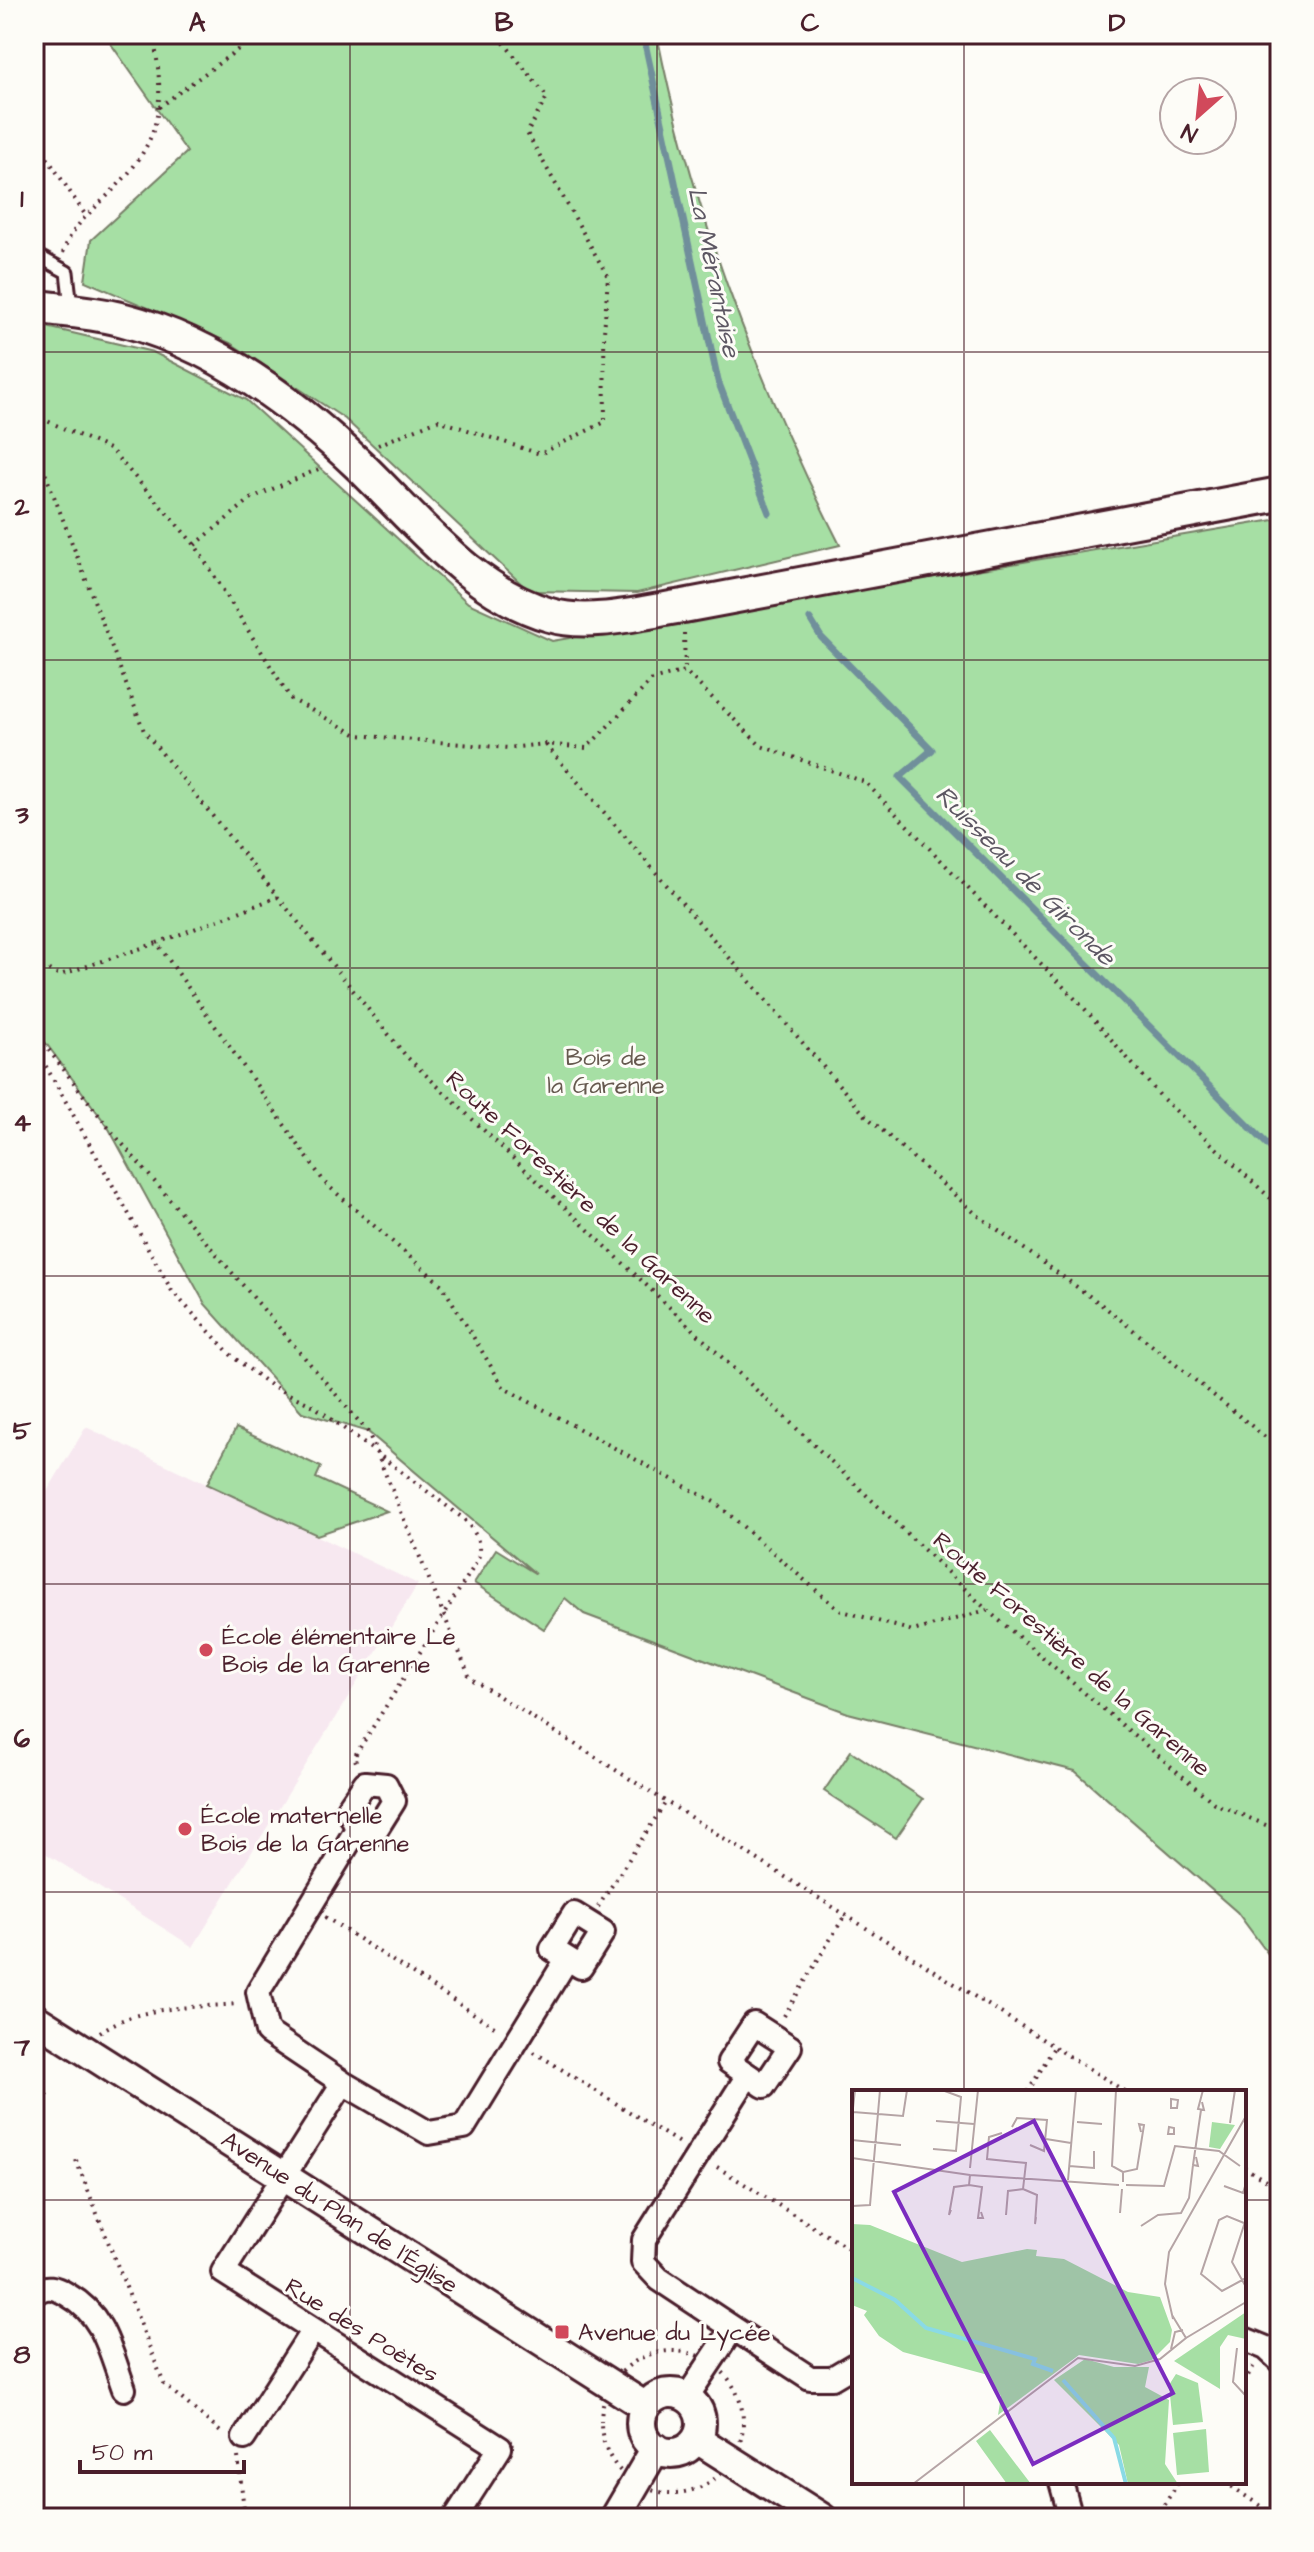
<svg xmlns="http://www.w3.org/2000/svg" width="1314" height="2552" viewBox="0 0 1314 2552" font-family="'Architects Daughter',sans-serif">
<rect width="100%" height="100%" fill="#fdfcf7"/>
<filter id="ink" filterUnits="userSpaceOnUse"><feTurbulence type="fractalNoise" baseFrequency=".0125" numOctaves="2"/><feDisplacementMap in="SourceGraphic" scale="16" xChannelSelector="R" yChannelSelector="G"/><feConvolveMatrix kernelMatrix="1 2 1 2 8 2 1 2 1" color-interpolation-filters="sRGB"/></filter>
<g filter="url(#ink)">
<!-- built -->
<path fill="#f7e8f0" d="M86,1427L418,1584L193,1947L34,1846V1513Z"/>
<!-- green -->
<path fill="#a6dfa4" stroke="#787f68" stroke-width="2" d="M104,34H657C692,212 758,383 840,545L637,593L529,591L345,419L230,343L85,281L91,240L187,152Z
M34,324L153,352L246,400L468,603L552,641L1280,519V1970L1237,1912L1075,1771L848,1713L584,1614L565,1598L544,1629L474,1583L496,1549L536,1574L368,1432L302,1412L205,1304L108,1127L34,1027Z
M236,1428L321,1467L316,1478L387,1511L317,1535L207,1484Z
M851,1751L923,1799L896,1838L824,1791Z"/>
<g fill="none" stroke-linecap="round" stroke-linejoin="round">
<!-- stream -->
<path stroke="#708f9b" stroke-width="7" d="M643,34L718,381L769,513
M810,619L821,637L932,750L900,777L1280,1157"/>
<defs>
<path id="service" d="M34,254L67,272L71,307"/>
<path id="minor" d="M574,1914L603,1932L581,1967L552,1949Z
M343,2083L267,2032L258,1992L357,1829L374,1833L394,1801L386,1785L365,1783L348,1808L357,1829
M34,2294C46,2284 55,2287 68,2295C105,2316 110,2351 124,2389
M733,2328L659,2279L643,2262L644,2240L748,2075L764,2086L790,2047L754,2024L729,2062L748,2075
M1244,2339L1266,2348L1280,2361
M687,2397L733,2328L810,2378H832L854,2365
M244,2438L313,2330
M1061,2482L1071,2518
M455,2518L500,2448L223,2272L343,2083L429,2133L464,2127L567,1959"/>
<path id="tertiary" d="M34,2018L646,2407
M641 2423a30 30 0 1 1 60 0a30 30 0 1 1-60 0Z
M697,2439L822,2518
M615,2518L656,2448"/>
<path id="secondary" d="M34,306C64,311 95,312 124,320C213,343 295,404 360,466C416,520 472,593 550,615C590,627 643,612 683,606L1280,494"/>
</defs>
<!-- service casing -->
<use href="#service" stroke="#4a1f2b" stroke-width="17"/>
<!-- minor casing -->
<use href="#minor" stroke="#4a1f2b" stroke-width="28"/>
<!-- tertiary casing -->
<use href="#tertiary" stroke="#4a1f2b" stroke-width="34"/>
<!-- secondary casing -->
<use href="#secondary" stroke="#4a1f2b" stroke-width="38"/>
<!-- path -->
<path stroke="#4a1f2b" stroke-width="4" stroke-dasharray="2 6" stroke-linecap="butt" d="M159,107L259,34
M34,138L86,216
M63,253C71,227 89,214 107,196C162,143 166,106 153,34
M34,415L111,450L195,545L291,699L357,735L508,748L545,744L587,748L652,680L685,671L761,746L865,782L1084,1008L1162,1098L1280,1207
M34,444L144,731L406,1056L987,1610L1214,1803L1280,1831
M378,445L438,420L540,454L605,422L604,333L608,277L527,133L547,97L497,34
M195,545L252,498L321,468
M684,633L685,671
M546,745L864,1114L976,1214L1106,1308L1280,1449
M157,943L278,897
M34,963L60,975L157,943L325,1183L442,1285L504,1388L716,1503L839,1610L913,1631L987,1610
M34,1031L108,1127L368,1432L470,1678L1126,2092
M34,1045L172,1291L233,1357L270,1385L314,1406L464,1519C475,1532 482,1541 478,1560L354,1757L357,1764
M598,1907L666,1802
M325,1917L499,2030
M784,2016L845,1915
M100,2032C139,2005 192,2008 238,2004
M534,2052L679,2143
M34,2065L49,2101
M1028,2092L1054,2047
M34,2137L40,2135
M76,2160L164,2384L223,2434
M717,2167L854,2252
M1244,2167L1280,2190
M601 2422a71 71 0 1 1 142 0a71 71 0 1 1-142 0Z
M1244,2382L1255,2364
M238,2457L245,2518
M1225,2482L1278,2518
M1155,2518L1179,2482"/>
<!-- service -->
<use href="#service" stroke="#fdfcf7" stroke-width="11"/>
<!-- minor -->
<use href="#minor" stroke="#fdfcf7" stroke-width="22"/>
<!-- tertiary -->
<use href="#tertiary" stroke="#fdfcf7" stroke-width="28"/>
<!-- secondary -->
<use href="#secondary" stroke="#fdfcf7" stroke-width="32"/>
</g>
</g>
<!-- grid -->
<path fill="none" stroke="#4a1f2b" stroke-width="2" stroke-opacity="0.55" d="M350,34V2518M657,34V2518M964,34V2092M34,352H1280M34,660H1280M34,968H1280M34,1276H1280M34,1584H1280M34,1892H1280M34,2200H854M1244,2200H1280M964,2482V2518"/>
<!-- markers -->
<g fill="#d1495b" stroke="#fdfcf7" stroke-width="3">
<circle cx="206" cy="1650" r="8"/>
<circle cx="185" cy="1829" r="8"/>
<rect x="554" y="2324" width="16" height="16" rx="4"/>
</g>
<g text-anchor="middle" stroke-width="6" stroke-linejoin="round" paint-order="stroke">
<!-- park labels -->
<g font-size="24" fill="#66594f" stroke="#fdfcf7">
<text x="606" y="1065">Bois de<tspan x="606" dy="28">la Garenne</tspan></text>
</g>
<!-- street labels -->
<g font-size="24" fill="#4a1f2b" stroke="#fdfcf7">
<text transform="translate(581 1197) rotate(43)" y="8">Route Forestière de la Garenne</text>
<text transform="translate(1072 1654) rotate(41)" y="8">Route Forestière de la Garenne</text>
<text transform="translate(340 2212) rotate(33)" y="8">Avenue du Plan de l'Église</text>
<text transform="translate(362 2330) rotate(32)" y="8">Rue des Poètes</text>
</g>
<!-- poi labels -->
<g font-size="24" fill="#4a1f2b" stroke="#fdfcf7" text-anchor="start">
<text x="222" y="1644">École élémentaire Le<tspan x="222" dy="28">Bois de la Garenne</tspan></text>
<text x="201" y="1823">École maternelle<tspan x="201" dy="28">Bois de la Garenne</tspan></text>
<text x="578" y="2340">Avenue du Lycée</text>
</g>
<!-- water labels -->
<g font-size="26" font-style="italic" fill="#5d5763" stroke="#fdfcf7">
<text transform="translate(715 272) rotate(78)" y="9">La Mérantaise</text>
<text transform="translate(1026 875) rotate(45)" y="9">Ruisseau de Gironde</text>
</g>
</g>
<!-- overview -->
<g transform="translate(852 2090)">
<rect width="394" height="394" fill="#fdfcf7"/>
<path d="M360,32L383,35L368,59L357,57ZM0,134L18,135L110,172L175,159L185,160L184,166L212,169L276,202L308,207L320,240L318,252L300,270L286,274L227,265L146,325L149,306L136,285L51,262L27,246L12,225L15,221L0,215ZM394,222V249L376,245L368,257V299L322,271ZM233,269L262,277H297L293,297L317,310L313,374L326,394H276L267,355L202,290ZM324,284L346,293L351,332L321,335L317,295ZM354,339L357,382L325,385L321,343ZM138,340L179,394H155L124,351Z" fill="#a6dfa4"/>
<path fill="none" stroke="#8adae5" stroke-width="4" d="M0,188L43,210L74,238L183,269L181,274L201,281M211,290L262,348L274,394"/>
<path fill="none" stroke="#b5a4a5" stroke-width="2" d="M264,0L260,76L271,82M319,9L326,10L325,18H319ZM350,12L352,20L346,19L351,0M1,22L51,26L55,0M0,27L3,0M84,31L122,34M225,32L250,34M378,33L383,0M160,37L165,28L195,30L192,61L178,55M317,37L322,38V44H316ZM150,43L137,47L135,69L174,73L171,99L156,101L154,125M194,49L219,53M0,50L49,55M81,59L104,61L109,7L90,0M344,67L346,76L341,75L349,20M0,68L118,85M217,76L242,78V61M118,78L126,0M118,85L267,95M216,90L224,0M271,92V82L285,79L292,35L287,34L289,42M117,95L130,97L126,128H131L129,122M274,95L312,96L323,56L367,61L388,76M372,96L391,103L394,93M171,99L185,105L183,134L184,127M0,116L18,115L28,0M99,120L97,125L102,97L117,95L118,85M268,123L270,99M393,132L380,172L394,197M392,133L375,126L367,130L349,184L370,201L394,188M289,136L306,125L329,123L337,108L341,75M321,229L313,194L317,162L394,26M334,248L394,212M385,258L381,292L394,306M319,259L323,242L331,240M61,394L226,268L283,276L308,269L334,248L320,225"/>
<path fill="#7b2cbf" fill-opacity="0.15" stroke="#7b2cbf" stroke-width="4" d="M182,31L321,303L181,374L42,102Z"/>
<rect width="394" height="394" fill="none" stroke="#4a1f2b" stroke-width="4"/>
</g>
<!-- margin -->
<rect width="1314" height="2552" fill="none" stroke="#fdfcf7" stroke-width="88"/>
<!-- north arrow -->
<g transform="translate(1198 116) rotate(207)"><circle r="38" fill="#fdfcf7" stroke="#b5a4a5" stroke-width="2"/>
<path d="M0-6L14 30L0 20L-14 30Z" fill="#d1495b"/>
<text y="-12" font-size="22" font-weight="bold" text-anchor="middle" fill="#4a1f2b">N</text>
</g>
<!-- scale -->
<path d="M80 2460v12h164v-12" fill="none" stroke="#4a1f2b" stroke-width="4"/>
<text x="92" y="2460" font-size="24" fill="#4a1f2b" stroke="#fdfcf7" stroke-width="6" paint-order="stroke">50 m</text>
<rect x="44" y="44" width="1226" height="2464" fill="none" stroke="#4a1f2b" stroke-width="3"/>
<g font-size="26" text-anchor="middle" font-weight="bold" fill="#4a1f2b">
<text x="197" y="31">A</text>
<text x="504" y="31">B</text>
<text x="810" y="31">C</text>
<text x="1117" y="31">D</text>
<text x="22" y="207">1</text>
<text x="22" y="515">2</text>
<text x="22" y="823">3</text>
<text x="22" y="1131">4</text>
<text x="22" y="1439">5</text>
<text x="22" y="1747">6</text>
<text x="22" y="2055">7</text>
<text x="22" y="2363">8</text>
</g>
</svg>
